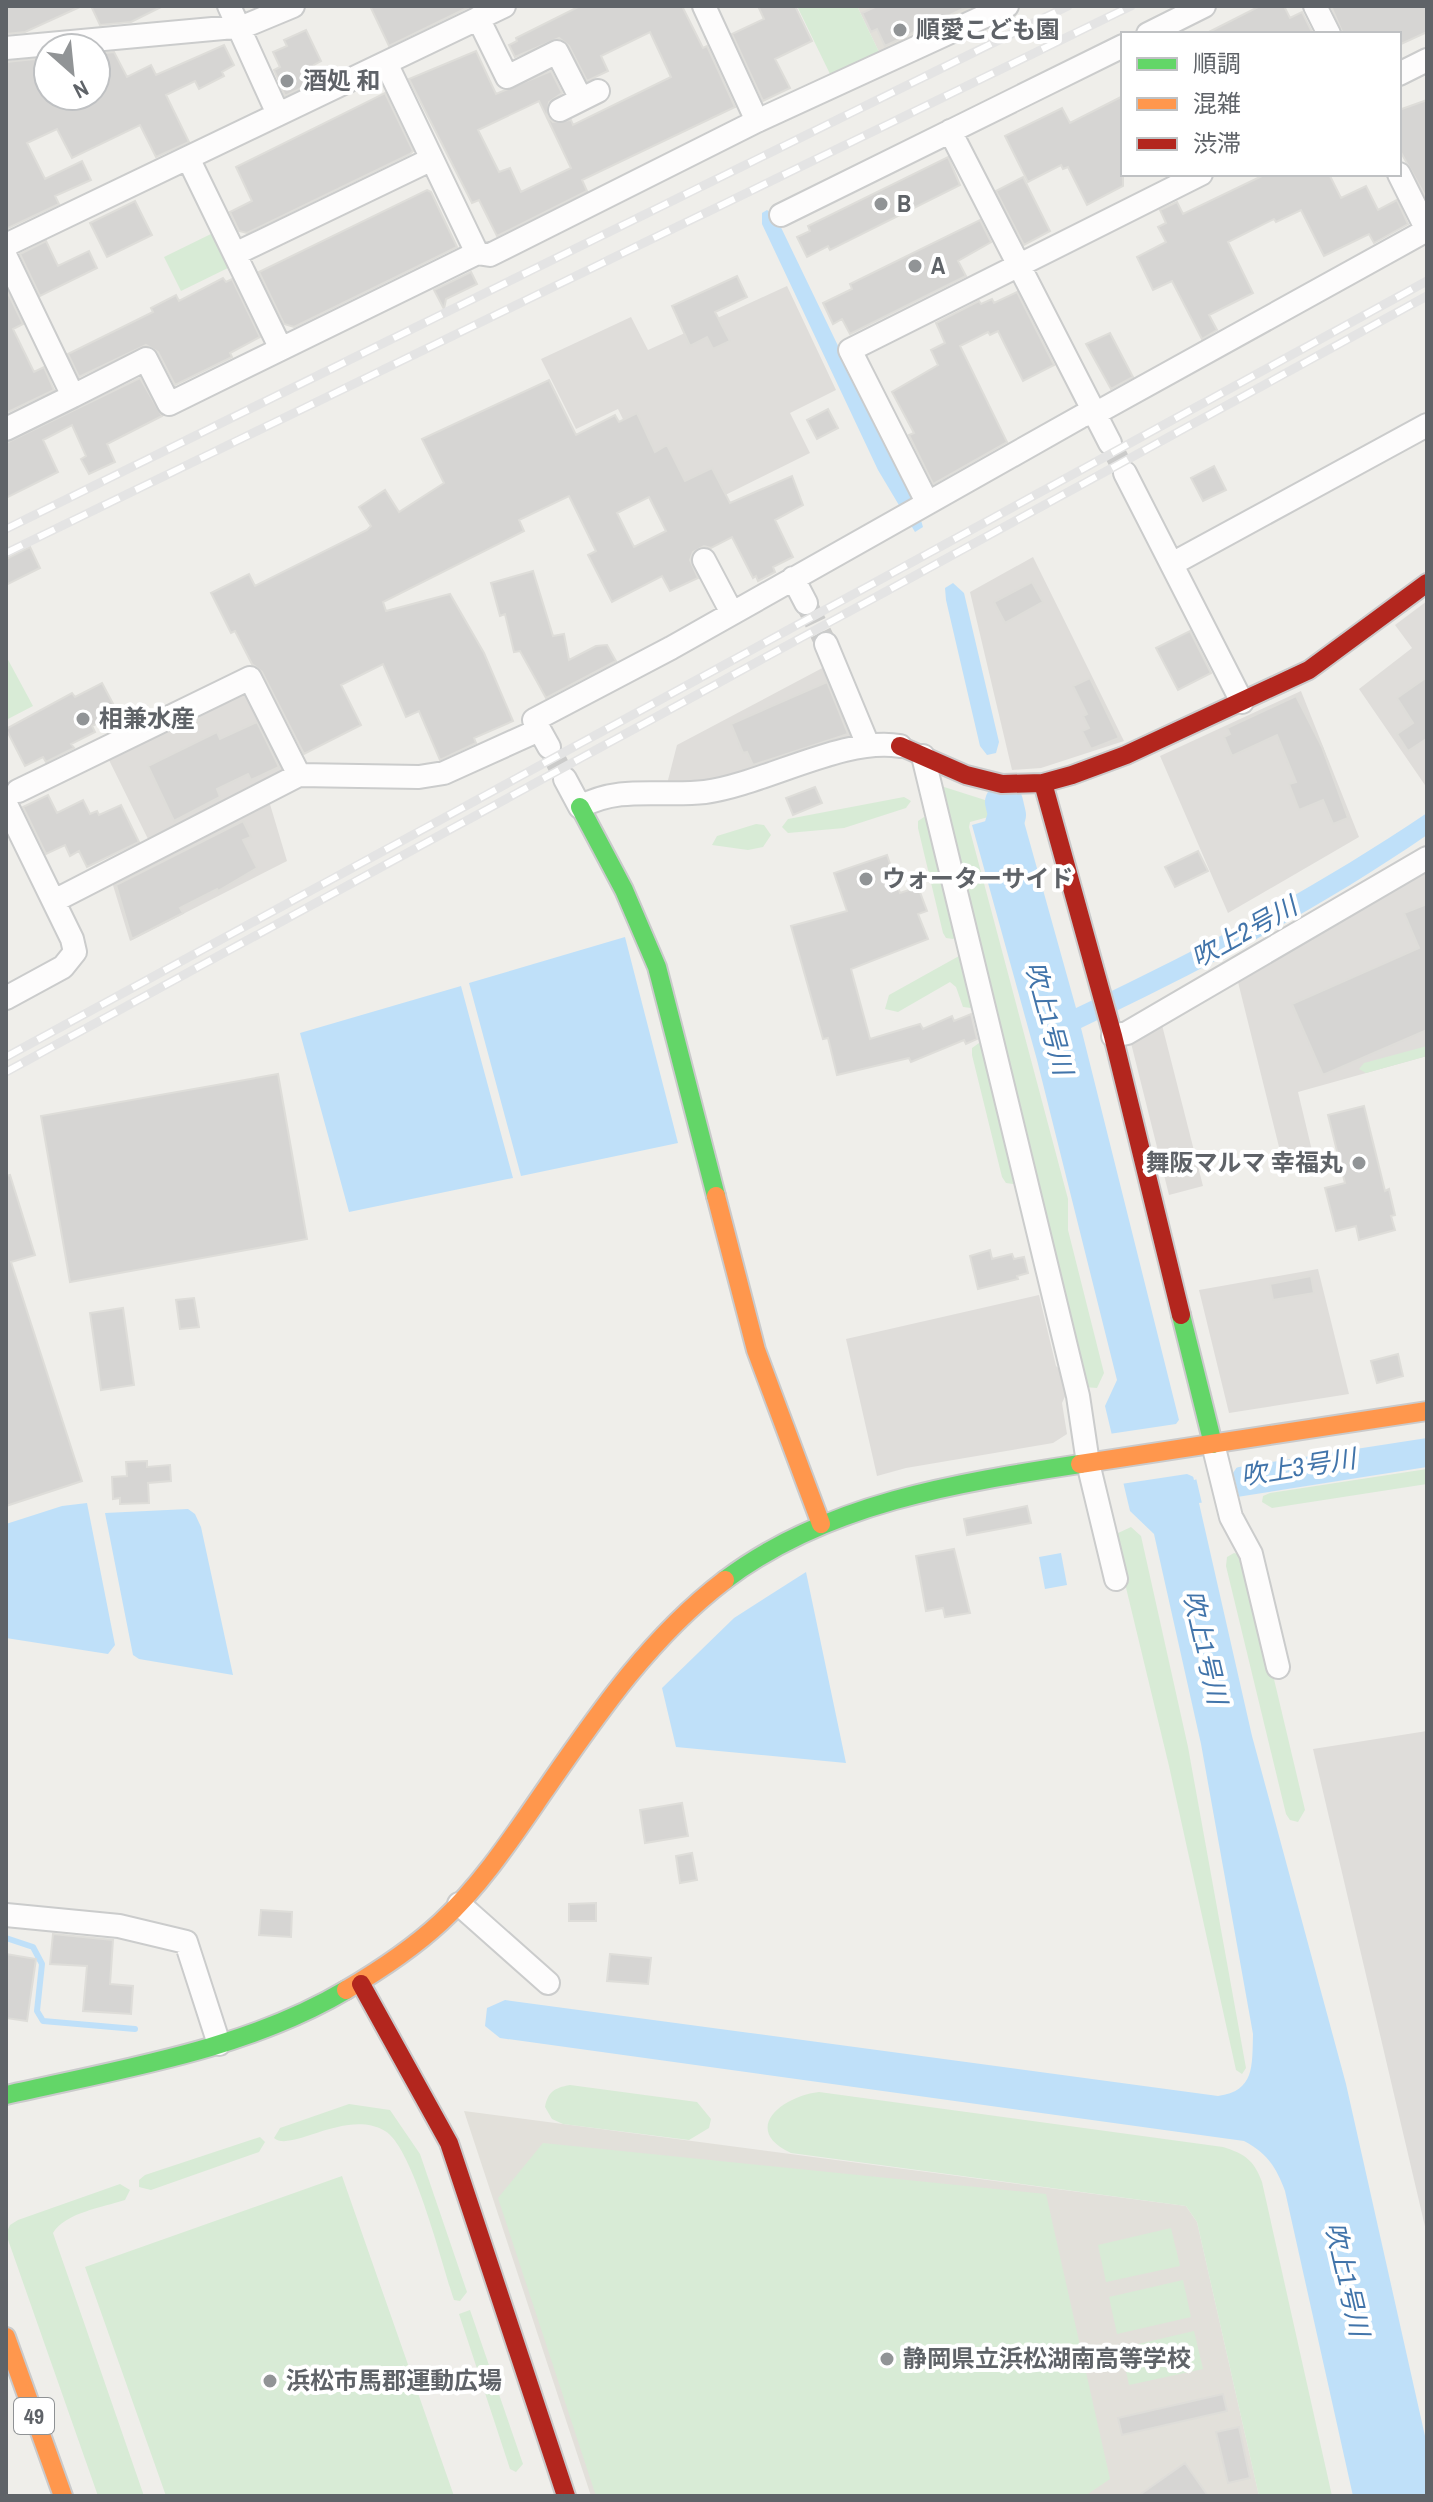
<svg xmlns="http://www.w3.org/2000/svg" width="1433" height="2502" viewBox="0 0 1433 2502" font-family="'Archivo Narrow','Noto Sans JP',sans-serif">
<rect width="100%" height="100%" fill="#efeeea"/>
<!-- industrial -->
<path fill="#dfddda" d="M787,286L836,390L790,413L810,453L673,521L618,409L576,429L541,359L631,317L648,350Z
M1033,557L1124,741L1041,768L1012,770L970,592Z
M1427,601V788L1359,689L1412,648L1395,625Z
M828,665L858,738L719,780L667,784L677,745Z
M248,685L290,769L149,841L106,754Z
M1301,691L1359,837L1228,913L1160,756Z
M269,801L287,861L130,941L112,882Z
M1427,872V1056L1298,1092L1314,1159L1284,1167L1238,982Z
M1162,1025L1203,1186L1169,1195L1131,1043Z
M1318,1269L1349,1394L1229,1413L1199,1290Z
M1039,1295L1056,1366L1064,1373L1068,1390L1062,1403L1067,1434L1053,1443L906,1468L877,1476L846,1339Z
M1427,1731V2235L1313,1749Z"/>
<!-- education -->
<path fill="#e2e0da" d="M857,6H984L880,54Z
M464,2111L1186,2206L1197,2222L1259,2496H591Z"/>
<!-- green -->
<path fill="#d8ebd6" d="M797,6H857L880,54L831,76Z
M215,232L232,266L181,291L164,257Z
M6,656L33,706L6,720Z
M941,786L985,800L997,810L992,816L970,822L969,827L1068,1199V1230L1104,1373L1097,1388L1084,1387Z
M904,797L911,801L906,808L844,828L788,833L782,827L788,819Z
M924,817L931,819L959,935L953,939L946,938L943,933L918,828V821Z
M756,824L764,825L771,835L763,847L748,850L712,845L717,836Z
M959,956L965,958L976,1005L971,1008L963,1007L956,987L950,982L898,1012L885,1009L889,995Z
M979,1043L986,1044L1018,1180L1013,1184L1006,1183L1002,1177L972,1055V1048Z
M1427,1046V1056L1366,1073L1359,1069L1364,1063Z
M1427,1469V1484L1272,1508L1262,1502L1263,1496L1270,1493Z
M1131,1527L1141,1536L1188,1747L1246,2068L1242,2074L1236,2070L1169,1766L1115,1542L1116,1534Z
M1234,1553L1242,1555L1246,1561L1305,1810L1298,1822L1290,1820L1286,1814L1226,1566L1227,1557Z
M570,2085L697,2102L711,2119L709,2128L689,2140L563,2124L552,2119L545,2107C548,2092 554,2088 570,2085Z
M819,2092L1223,2147C1245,2154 1254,2160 1262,2182L1332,2496H1259L1197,2222L1186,2206L791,2153C740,2129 783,2096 819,2092Z
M349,2104L390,2110L420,2154L467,2292L460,2301L454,2300C442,2265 413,2147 385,2131C346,2108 291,2153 274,2138L280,2128Z
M260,2137L265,2142L259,2152L151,2190L139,2187V2180L145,2175Z
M543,2143L1046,2194L1110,2479L1085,2496H596L498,2198Z
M342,2176L454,2496H166L85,2267Z
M120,2184L130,2190L125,2200C104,2207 64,2213 53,2233L144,2496H98L6,2234L10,2225L18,2220Z
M1171,2228L1180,2266L1106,2282L1098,2245Z
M1183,2280L1191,2317L1117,2334L1109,2297Z
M470,2310L523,2464L516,2472L510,2469L459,2314Z
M1194,2331L1203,2369L1129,2385L1121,2348Z"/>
<!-- water -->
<path fill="#bfe0f9" d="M767,210L776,217L919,514L923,527L915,532L878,470L762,224V213Z
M953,583L964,593L999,742L996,753L987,755L980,746L946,600L945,588Z
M1021,811L1076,1008C1197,951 1316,888 1427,813V835C1318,910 1200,971 1081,1028L1194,1480L1239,1467L1427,1438V1467L1199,1503L1252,1736L1346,2084L1427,2445V2496H1353L1285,2191C1276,2167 1267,2153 1244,2141L500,2038L485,2026L487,2008L505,2000L1218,2096C1255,2091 1252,2066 1253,2034L1201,1744L1154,1534L1130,1511L1105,1406L1117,1380L1037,1060L972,825Z
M625,937L678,1143L521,1176L469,983Z
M461,986L513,1178L349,1212L300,1033Z
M87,1503L115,1645L108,1654L6,1638V1524L62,1506Z
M188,1509L195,1514L201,1527L233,1675L139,1659L133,1655L105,1513Z
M1061,1553L1067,1585L1045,1589L1039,1557Z
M806,1572L846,1763L676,1747L662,1688L734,1618Z"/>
<!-- pier -->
<path fill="#efeeea" d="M1181,1417L1196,1477L1237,1467L1233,1473L1240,1500L1204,1506V1512L1196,1478L1187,1474L1121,1484L1109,1434L1176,1424Z"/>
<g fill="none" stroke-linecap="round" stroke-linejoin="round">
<!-- stream -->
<path stroke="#bfe0f9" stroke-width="6" d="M6,1938L33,1947L42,1964L37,2011L43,2021L135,2029"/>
<!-- river -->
<path stroke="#bfe0f9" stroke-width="38" d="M1004,802L1007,815L1001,834L1010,865"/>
</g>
<!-- building -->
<path fill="#d6d5d3" stroke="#deddd9" stroke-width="2" fill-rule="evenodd" d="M6,6H82L25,32L6,34Z
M91,6H163L131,22L100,25Z
M370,6H471L389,46Z
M580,6H682L703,48L707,46L735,107L582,180L587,191L497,236L479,200L472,203L409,79L476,51L496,94L551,71L562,93L549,102L547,116L553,122L571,120L573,125L671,77L650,32L601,56L608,71L587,81L569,46L559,38L515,57L509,45L517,41L516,38ZM539,101L571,168L521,192L510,168L499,172L478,130Z
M758,6H795L812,41L775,59L790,88L763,101L732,34L764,19Z
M877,6H969L885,46L877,29L871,32L862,13Z
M1260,6H1284L1290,18L1302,12L1313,34H1205Z
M1331,6H1427V32L1399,45V34H1343Z
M306,30L321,61L314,65L320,79L285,96L274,70L280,67L273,52L287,46L284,40Z
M224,45L234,65L222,72L224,76L199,89L195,81L166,95L189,142L156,157L140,125L72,158L57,129L27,143L45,179L82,161L91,180L55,196L59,204L6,229V62L35,59L36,64L48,58V96H96L97,54L114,52L127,77L151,65L156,75Z
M385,93L413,151L410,154L247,233L239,231L230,212L252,201L236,167Z
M1123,96V186L1087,205L1068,167L1063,169L1061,165L1028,182L1005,136L1062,108L1070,123Z
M1427,100V199L1399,149V110Z
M948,157L960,185L830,250L828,246L807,257L797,237L810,231L808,226Z
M1266,174H1329L1341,198L1366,186L1378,210L1397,200L1408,224L1374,243L1369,234L1324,256L1301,210L1276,222L1274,219L1228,242L1253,293L1209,315L1217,330L1202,339L1172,281L1153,290L1137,257L1166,242L1158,227L1166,223L1160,210L1177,202L1183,214Z
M1023,177L1050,231L1024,245L996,191Z
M427,190L431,192L457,247L294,327L284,324L259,272Z
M135,201L152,235L107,257L90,223Z
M980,220L991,242L958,261L966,276L850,334L842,319L833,324L823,303L852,289L850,284Z
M46,241L58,266L89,251L97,268L40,296L20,254Z
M471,272L477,284L446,299L444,309L434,290Z
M737,276L747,297L715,312L730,341L713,349L707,337L690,346L672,306Z
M223,278L226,282L232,279L260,337L230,353L232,357L175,385L158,352L146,345L79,377L68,354L153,312L151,308L176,295L179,301Z
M6,289L23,324L13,329L34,372L44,367L54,390L6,413Z
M1017,292L1054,365L1023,381L998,331L990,335L988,332L960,346L1007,442L933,484L909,435L914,433L892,392L938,365L931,350L945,343L936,323L979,301L981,304L992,299L994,303Z
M1110,333L1133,377L1111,389L1086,344Z
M140,378L162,416L107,444L115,462L89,474L81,459L86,456L72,425L43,440L58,472L6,498V443Z
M549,380L576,435L615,415L619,422L637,413L655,452L667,445L685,481L712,468L730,503L792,476L803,505L775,520L793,557L773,567L775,572L758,581L756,576L753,578L732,537L711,548L704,546L693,552L690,560L698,578L670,591L662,576L612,602L588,555L596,551L569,496L519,520L524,531L383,602L386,611L450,594L484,653L513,721L474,738L476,743L440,760L419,711L406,717L383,664L341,685L361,725L304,754L262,672L252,664L235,631L231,633L211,593L249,574L255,586L367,530L371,526L359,507L385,490L399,512L444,483L422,439ZM649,497L666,531L634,547L617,513Z
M828,409L838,428L817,439L807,420Z
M1214,466L1226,490L1203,501L1191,478Z
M30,547L40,568L6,585V559Z
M533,571L553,636L564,634L569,660L596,646L607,645L616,661L546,698L520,651L514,652L505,614L500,616L491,583Z
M1032,582L1043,602L1005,623L994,602Z
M1190,631L1211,673L1178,690L1156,648Z
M1427,677V743L1425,740L1408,751L1397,734L1413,723L1397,698Z
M1090,678L1119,738L1091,749L1082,731L1089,728L1083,716L1087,714L1073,686Z
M827,682L848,734L753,765L747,752L743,753L731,724Z
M102,683L118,713L92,726L95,732L71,744L74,748L46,762L43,757L25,766L6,729L72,693L75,697Z
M1296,696L1322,747L1348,818L1333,824L1323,800L1299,810L1289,784L1296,782L1277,735L1232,756L1224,737L1230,734L1227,728Z
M257,722L279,767L251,780L248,774L217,789L220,797L174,821L148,766L217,732L220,739Z
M815,787L822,803L793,815L786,798Z
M48,795L57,813L83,800L90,814L97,811L99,815L121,805L139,842L87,867L79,851L70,856L65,845L46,854L23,807Z
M243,821L251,837L243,840L257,868L218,891L217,889L180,908L183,913L132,939L116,885Z
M1198,851L1208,871L1175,887L1165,867Z
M887,855L900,893L918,887L927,911L918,914L928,939L851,969L870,1039L920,1024L923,1029L952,1016L954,1021L971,1014L977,1039L966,1044L964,1040L911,1062L909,1058L837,1075L828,1038L823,1039L791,926L847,911L834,873Z
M1427,904V1030L1323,1075L1292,1004L1419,948L1404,913Z
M278,1074L307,1239L70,1282L41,1116Z
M1364,1106L1385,1191L1389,1189L1395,1215L1391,1216L1395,1230L1359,1240L1356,1226L1336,1231L1325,1188L1345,1183L1328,1115Z
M10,1175L35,1255L11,1262L82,1481L6,1506V1176Z
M990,1250L992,1259L1012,1254L1014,1259L1024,1257L1028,1273L1017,1276L1018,1279L978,1289L970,1256Z
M1311,1276L1314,1293L1273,1300L1270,1284Z
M194,1298L199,1327L180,1329L176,1300Z
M123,1308L134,1385L101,1390L90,1313Z
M1398,1354L1403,1376L1377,1383L1371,1361Z
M147,1461V1467L170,1465L171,1481L148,1483L149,1503L120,1504V1498L113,1499L112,1477L127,1476L126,1462Z
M1027,1506L1031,1523L967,1535L964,1519Z
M954,1549L970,1613L945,1617L943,1608L926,1611L916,1556Z
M682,1803L688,1836L645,1843L640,1810Z
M692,1853L697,1880L680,1883L676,1856Z
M596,1903V1921H569V1904Z
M261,1910L292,1912L291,1937L259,1935Z
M53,1934L113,1940L110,1984L133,1986L131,2014L83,2011L87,1966L50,1964Z
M6,1954L36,1959L27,2021L6,2018Z
M610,1954L651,1958L648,1984L607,1981Z
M1223,2394L1227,2411L1122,2435L1118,2418Z
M1239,2427L1250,2478L1228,2483L1216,2432Z
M1185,2463L1208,2496H1138Z"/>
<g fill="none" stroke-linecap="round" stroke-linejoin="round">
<!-- street-tunnel -->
<path stroke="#cbcbca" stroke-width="22" stroke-dasharray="22 11" stroke-linecap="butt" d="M1110,443L1125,473
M806,603L826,644
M549,747L565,779"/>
<defs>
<path id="street" d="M229,6L278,114
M704,6L757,121
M1315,6L1329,34
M478,18L507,77L557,52L581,99
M1148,34L1204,6
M6,48L245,26L293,6
M386,63L477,253
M1399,74L1427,60
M560,110L598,91
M950,131L1110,443
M188,158L281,349
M1399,174L1427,230
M781,215L1123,46
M6,245L504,6
M235,254L432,159
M6,257L73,396L6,429
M73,396L146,359L169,404L477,253L490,255L757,121L1007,6
M1125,473L1242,702
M927,502L850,350L1201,174
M704,560L732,613
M1172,564L1427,425
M793,578L806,603
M826,644L868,745
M549,747L534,720L671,648L1082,416L1100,411L1427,230
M923,756L1078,1396L1088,1463L1116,1579
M565,779L580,807C620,785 661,797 705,792C764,784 845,736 900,746
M18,791L250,678L299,775
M6,804L72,939L75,952L63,967L6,998
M54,901L299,775L419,777L444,773L539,730
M1113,1036L1127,1033L1427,858
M1213,1444L1231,1517L1251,1554L1278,1667
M459,1904L548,1983
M6,1915L119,1926L186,1942L219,2044"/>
<path id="fast" d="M580,807L624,890L657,967L716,1196
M1181,1315L1213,1444
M725,1580C827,1503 956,1483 1080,1464
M6,2095C120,2069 245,2050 346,1990"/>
<path id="slow" d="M716,1196L756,1350L821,1524
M1080,1464L1427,1411
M346,1990C380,1970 412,1949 441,1922C481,1885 512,1838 543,1793C597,1715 649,1638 725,1580
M6,2337L63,2496"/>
<path id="jam" d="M900,746L966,775L1002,784L1043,783L1072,775L1126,755L1309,670L1427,583
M1043,783L1113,1036L1181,1315
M361,1984L449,2143L566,2496"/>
</defs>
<!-- street casing -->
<use href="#street" stroke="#cbcccc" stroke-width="26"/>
<!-- fast casing -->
<use href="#fast" stroke="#cacacb" stroke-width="22"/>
<!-- slow casing -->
<use href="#slow" stroke="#cacacb" stroke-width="22"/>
<!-- jam casing -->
<use href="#jam" stroke="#cacacb" stroke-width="22"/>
<!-- street -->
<use href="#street" stroke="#fdfcfc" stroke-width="22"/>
<!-- fast -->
<use href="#fast" stroke="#63d668" stroke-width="18"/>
<!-- slow -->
<use href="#slow" stroke="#ff974d" stroke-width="18"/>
<!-- jam -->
<use href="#jam" stroke="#b3261e" stroke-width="18"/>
<defs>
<path id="rail" d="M6,529L1068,6
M6,553L1131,6
M6,1057L1427,281
M6,1072L1427,296"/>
</defs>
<!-- rail casing -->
<use href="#rail" stroke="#e4e4e4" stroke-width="9"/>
<!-- rail -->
<use href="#rail" stroke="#fff" stroke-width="6" stroke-dasharray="18" stroke-linecap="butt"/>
</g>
<!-- markers -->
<g fill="#919496" stroke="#fff" stroke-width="3">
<circle cx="900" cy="30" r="8"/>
<circle cx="287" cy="81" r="8"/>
<circle cx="881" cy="204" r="8"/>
<circle cx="915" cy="266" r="8"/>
<circle cx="83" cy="719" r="8"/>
<circle cx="866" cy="879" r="8"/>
<circle cx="1359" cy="1163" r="8"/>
<circle cx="887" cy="2359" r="8"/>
<circle cx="270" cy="2381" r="8"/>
</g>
<g text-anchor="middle" stroke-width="8" stroke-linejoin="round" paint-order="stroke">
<!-- shield labels -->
<rect fill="#fff" stroke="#8f9295" stroke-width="2" x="14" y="2398" width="40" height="36" rx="6"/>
<g font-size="22" font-weight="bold" fill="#5f6368">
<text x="34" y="2424">49</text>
</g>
<!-- poi labels -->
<g font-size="24" font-weight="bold" fill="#5f6368" stroke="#fff" text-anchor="start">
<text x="916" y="38">順愛こども園</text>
<text x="303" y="89">酒処 和</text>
<text x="897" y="212">B</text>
<text x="931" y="274">A</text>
<text x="99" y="727">相兼水産</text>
<text x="882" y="887">ウォーターサイド</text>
<text x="1343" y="1171" text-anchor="end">舞阪マルマ 幸福丸</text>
<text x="903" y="2367">静岡県立浜松湖南高等学校</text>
<text x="286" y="2389">浜松市馬郡運動広場</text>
</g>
<!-- water labels -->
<g font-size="26" font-style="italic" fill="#4174aa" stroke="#fff">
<text transform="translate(1244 932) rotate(-29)" y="9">吹上2号川</text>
<text transform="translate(1049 1018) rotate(75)" y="9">吹上1号川</text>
<text transform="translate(1298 1467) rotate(-9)" y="9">吹上3号川</text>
<text transform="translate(1205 1647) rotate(77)" y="9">吹上1号川</text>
<text transform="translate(1347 2279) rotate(77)" y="9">吹上1号川</text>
</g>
</g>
<!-- border -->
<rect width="1433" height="2502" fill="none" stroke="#5f6368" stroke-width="16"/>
<!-- legend -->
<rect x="1121" y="32" width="280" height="144" fill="#ffffff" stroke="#bfc1c3" stroke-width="2"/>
<rect x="1137" y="58" width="40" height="12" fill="#63d668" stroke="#bfc1c3" stroke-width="2"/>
<text x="1193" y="72" font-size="24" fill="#5f6368">順調</text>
<rect x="1137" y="98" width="40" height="12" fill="#ff974d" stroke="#bfc1c3" stroke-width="2"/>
<text x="1193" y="112" font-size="24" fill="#5f6368">混雑</text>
<rect x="1137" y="138" width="40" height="12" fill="#b3261e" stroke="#bfc1c3" stroke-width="2"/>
<text x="1193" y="152" font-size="24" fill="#5f6368">渋滞</text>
<!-- north arrow -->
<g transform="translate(72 72) rotate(153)"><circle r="38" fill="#ffffff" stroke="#bfc1c3" stroke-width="2"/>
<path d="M0-6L14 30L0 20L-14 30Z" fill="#919496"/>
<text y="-12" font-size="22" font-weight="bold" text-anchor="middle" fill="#5f6368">N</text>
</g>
</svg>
